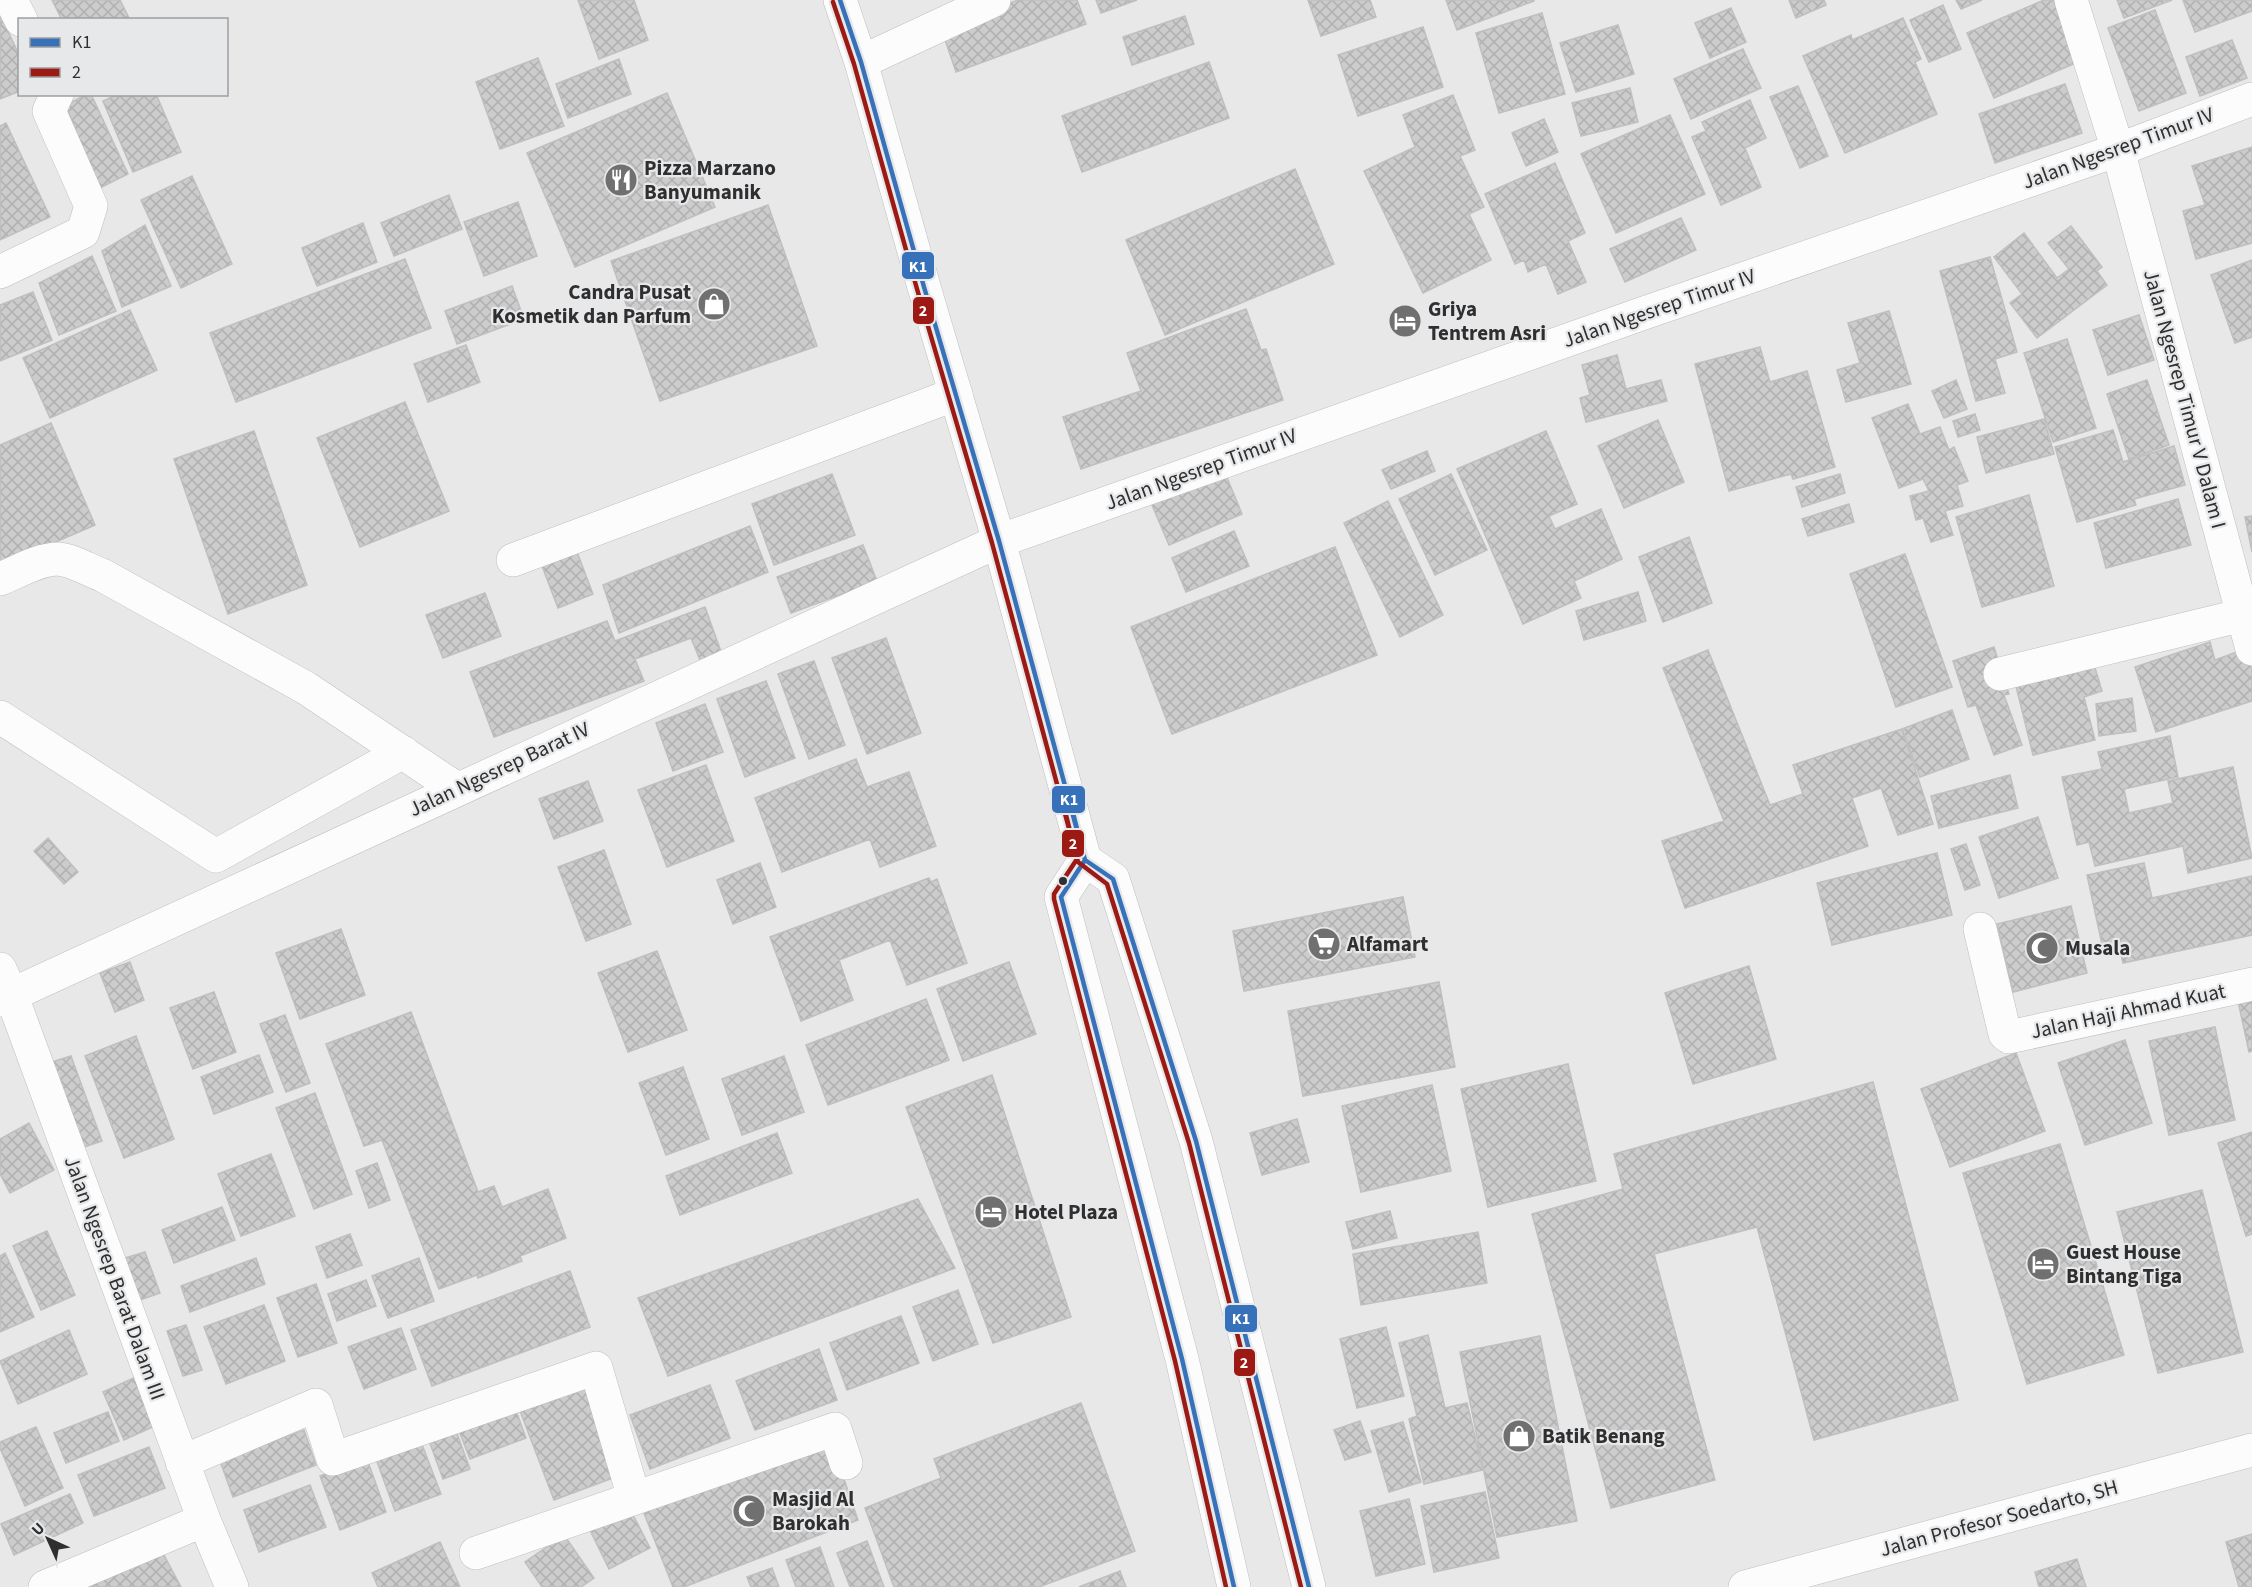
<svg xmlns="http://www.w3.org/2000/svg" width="2252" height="1587" viewBox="0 0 2252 1587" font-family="'Source Sans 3',sans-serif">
<defs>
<pattern id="building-cross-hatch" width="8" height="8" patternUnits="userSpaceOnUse" patternTransform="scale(1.5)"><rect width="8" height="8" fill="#cdcccc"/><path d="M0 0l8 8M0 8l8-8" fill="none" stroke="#b0b0b0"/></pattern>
</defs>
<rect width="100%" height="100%" fill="#e8e8e9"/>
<!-- building -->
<path fill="url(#building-cross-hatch)" stroke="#bfbfbf" stroke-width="1.5" d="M52,0H120L130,20H62Z
M578,0H634L648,40L599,59Z
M1018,0H1077L1086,24L956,72L941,28Z
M1096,0H1137L1101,13Z
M1308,0H1370L1376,17L1321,36Z
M1446,0H1534V1L1457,30Z
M1789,0H1824L1826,5L1796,18Z
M1956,0H1982L1961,9Z
M2044,0H2053L2078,62L1994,98L1967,33Z
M2117,0H2172L2124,18Z
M2183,0H2252V11L2195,32Z
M1943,5L1961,49L1929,62L1910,20Z
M1731,8L1746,42L1710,58L1695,23Z
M2155,10L2186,93L2139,111L2108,28Z
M1542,13L1565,94L1499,113L1476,33Z
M0,14L20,57V91L0,99Z
M1185,16L1194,44L1132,65L1123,37Z
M1903,18L1921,59L1915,62L1937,114L1845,153L1803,56L1851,35L1852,40Z
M1618,25L1634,74L1576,92L1560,43Z
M1423,27L1443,87L1358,116L1338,55Z
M2232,40L2247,78L2200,96L2186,57Z
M1743,49L1761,88L1691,119L1674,79Z
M538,58L564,126L500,149L476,82Z
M619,59L631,94L568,118L556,84Z
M1209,62L1229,118L1082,172L1062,116Z
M2065,84L2082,133L1995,163L1979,114Z
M1798,86L1828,156L1800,168L1770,97Z
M1630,88L1638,122L1581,136L1572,103Z
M667,93L715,207L575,267L527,153Z
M87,94H91L128,174L98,189L66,105Z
M118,94H156L181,152L133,172L103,101Z
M1453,95L1475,150L1460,156L1484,207L1469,214L1491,260L1423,293L1364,171L1415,147L1403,115Z
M1750,100L1766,138L1745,148L1761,187L1721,205L1692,137L1706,131L1702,122Z
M1670,115L1705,194L1616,233L1581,154Z
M1544,119L1558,152L1526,166L1512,133Z
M6,123L50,217L0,240V126Z
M2252,147V243L2196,259L2183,211L2205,205L2192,166Z
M1555,163L1585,233L1568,241L1586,282L1558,294L1546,264L1528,272L1524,260L1515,264L1485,194Z
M1295,169L1334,264L1165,335L1126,240Z
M192,176L232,264L181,288L141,200Z
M449,195L462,229L394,256L381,223Z
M518,202L537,256L484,276L464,222Z
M768,205L817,346L660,401L611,261Z
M1681,218L1696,250L1625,282L1610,249Z
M363,223L377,262L317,286L302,248Z
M145,225L171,286L122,307L102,251Z
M2071,226L2102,267L2097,271L2107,285L2037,338L2010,303L2022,294L1994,257L2024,233L2057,278L2069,269L2048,243Z
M92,256L116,311L59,335L39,283Z
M1990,257L2017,352L1995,359L2005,393L1976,401L1940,271Z
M405,259L431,328L236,402L210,333Z
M2252,260V337L2235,343L2211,275Z
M512,286L524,319L457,344L445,311Z
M33,292L52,340L0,361V305Z
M1246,309L1261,350L1266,349L1283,400L1081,469L1063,417L1141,391L1127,353Z
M130,310L157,370L50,418L23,358Z
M1889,311L1911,384L1846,402L1837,370L1860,363L1848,323Z
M2139,315L2154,360L2108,375L2093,330Z
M2067,339L2096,428L2053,442L2024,353Z
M466,345L480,382L428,402L414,364Z
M1760,347L1770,382L1807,371L1835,467L1793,479L1791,474L1729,491L1695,364Z
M1617,355L1626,389L1661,380L1667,401L1586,422L1580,398L1590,395L1582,365Z
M1956,380L1967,409L1944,418L1932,391Z
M2147,380L2169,445L2129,459L2107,394Z
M405,402L449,511L360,547L317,438Z
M1908,404L1920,434L1940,427L1949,450L1954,447L1968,481L1957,485L1963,506L1945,511L1953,535L1931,542L1923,518L1916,520L1910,496L1929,491L1923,479L1899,488L1872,418Z
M1975,414L1980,430L1958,437L1953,421Z
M2044,419L2054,454L1986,473L1977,437Z
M1658,420L1684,482L1624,508L1598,446Z
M51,423L95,525L0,566V445Z
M2113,430L2123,462L2174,446L2185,485L2134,499L2136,505L2077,522L2055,447Z
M254,431L307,585L228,614L174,459Z
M1546,431L1577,504L1549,516L1555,529L1601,509L1622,559L1574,581L1581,598L1523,624L1457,469Z
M1427,451L1435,471L1391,489L1382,470Z
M1223,468L1242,514L1169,545L1149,498Z
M832,474L855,535L774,565L752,504Z
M1451,474L1487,550L1435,575L1399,499Z
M1840,474L1845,493L1802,507L1796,487Z
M2029,495L2054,586L1982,607L1956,517Z
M2178,499L2191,545L2106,568L2094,523Z
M1388,501L1443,615L1400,637L1344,523Z
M1849,504L1854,522L1808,536L1802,519Z
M2252,516V552L2245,517Z
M750,526L768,572L619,633L603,585Z
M1234,531L1249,566L1186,592L1172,558Z
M1689,537L1712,603L1663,622L1639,557Z
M863,545L877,581L791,613L777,577Z
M1335,547L1377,655L1172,734L1131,627Z
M577,552L593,594L558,608L542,566Z
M1905,554L1952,687L1896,707L1850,574Z
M1638,592L1646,621L1584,640L1576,611Z
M485,593L501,636L443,658L426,615Z
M705,607L723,657L702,665L691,638L635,659L644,681L494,737L470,672L607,621L615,641Z
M886,638L921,733L867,754L832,658Z
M2086,638L2102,691L2084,697L2095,740L2033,755L2013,674Z
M2210,642L2215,660L2245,649L2252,670V701L2156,732L2135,667Z
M1994,647L2009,694L2004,695L2022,745L1994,755L1976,705L1968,707L1953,661Z
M1708,650L1770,805L1803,794L1793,765L1902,729L1933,824L1898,835L1881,788L1852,798L1868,846L1685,908L1662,841L1724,821L1663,668Z
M814,661L845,745L809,759L778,674Z
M766,681L795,758L745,777L717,699Z
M2132,698L2136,731L2099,736L2096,704Z
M705,704L723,752L673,771L656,723Z
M1952,710L1969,759L1920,777L1902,729Z
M2170,736L2178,777L2124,789L2129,813L2173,803L2168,781L2233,767L2252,858L2188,873L2183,846L2095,866L2089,842L2077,845L2062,777L2102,769L2098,752Z
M856,759L867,787L909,772L936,846L880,867L870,839L782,872L755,798Z
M706,765L734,841L667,867L638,790Z
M2010,775L2018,808L1939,828L1931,796Z
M588,781L603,821L554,839L539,799Z
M2038,817L2058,878L1999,898L1979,837Z
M48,838L78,872L64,884L34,851Z
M1966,844L1980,885L1965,890L1951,849Z
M604,850L631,924L586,941L558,867Z
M1937,853L1952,915L1832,945L1817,883Z
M760,863L776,907L733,924L717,880Z
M2144,863L2152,898L2252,876V935L2123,963L2119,945L2103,949L2087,875Z
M929,878L931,882L937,879L967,963L907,985L890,940L839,960L853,1000L801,1021L770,937Z
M1403,897L1415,957L1244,991L1233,931Z
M2071,906L2087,973L2013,992L1997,924Z
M341,929L365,995L300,1019L276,953Z
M657,951L687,1030L628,1052L598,973Z
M130,962L144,1000L115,1012L100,973Z
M1009,962L1036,1034L963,1061L937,989Z
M1749,966L1776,1059L1693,1084L1665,993Z
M1439,982L1455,1067L1303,1096L1288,1011Z
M214,992L236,1052L193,1069L170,1008Z
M2252,997V1051L2249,1052L2238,1001Z
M926,999L949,1060L828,1105L806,1045Z
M411,1012L478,1192L494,1186L502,1207L548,1189L566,1238L520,1256L522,1261L478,1278L477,1275L439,1289L382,1140L364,1146L326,1044Z
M285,1015L310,1083L286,1092L260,1024Z
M2215,1027L2235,1120L2169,1135L2149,1041Z
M136,1036L174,1139L124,1158L85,1056Z
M2125,1040L2152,1123L2085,1145L2058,1063Z
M2016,1053L2045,1131L1950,1167L1921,1089Z
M259,1055L273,1092L214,1114L201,1077Z
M71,1056L102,1141L84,1147L52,1062Z
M784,1056L804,1112L742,1135L722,1079Z
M1568,1064L1596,1181L1488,1207L1461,1089Z
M683,1067L709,1139L666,1155L639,1083Z
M992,1075L1071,1317L993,1343L906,1107Z
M1873,1082L1958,1400L1814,1440L1757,1227L1654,1254L1715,1480L1611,1508L1532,1214L1623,1189L1614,1154Z
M1432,1085L1451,1171L1361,1192L1342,1106Z
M315,1093L352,1194L314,1209L276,1108Z
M1297,1119L1309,1162L1262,1175L1250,1133Z
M29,1123L54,1170L10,1193L0,1174V1139Z
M2252,1132V1234L2246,1236L2218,1143Z
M777,1133L792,1173L680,1215L666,1176Z
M2060,1144L2124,1355L2027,1384L1963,1173Z
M271,1154L295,1216L241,1236L218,1174Z
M377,1163L390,1200L369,1208L356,1171Z
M2202,1190L2243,1352L2158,1373L2117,1212Z
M918,1199L955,1268L668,1376L638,1298Z
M222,1207L235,1240L174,1263L162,1230Z
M1390,1211L1397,1238L1353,1249L1346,1222Z
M47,1231L75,1295L41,1310L13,1246Z
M1478,1232L1487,1283L1361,1305L1353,1254Z
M350,1234L362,1265L327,1278L316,1247Z
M145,1252L160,1293L140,1300L125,1258Z
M5,1253L34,1317L0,1332V1256Z
M256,1258L265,1284L190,1312L181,1286Z
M419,1258L434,1301L388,1318L372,1276Z
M570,1271L590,1327L432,1386L411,1330Z
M366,1280L376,1306L337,1321L328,1294Z
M316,1284L337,1343L298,1357L277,1298Z
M958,1290L978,1344L933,1361L913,1307Z
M264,1305L285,1361L226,1384L204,1327Z
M901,1316L919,1363L847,1390L830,1343Z
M186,1325L202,1370L183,1376L167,1331Z
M1386,1327L1404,1396L1357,1408L1340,1339Z
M401,1328L416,1369L364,1389L348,1347Z
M69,1330L87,1374L18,1404L0,1361Z
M1428,1335L1445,1408L1467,1403L1483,1470L1424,1484L1409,1419L1417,1416L1399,1343Z
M1540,1336L1577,1521L1497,1537L1460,1352Z
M819,1349L837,1400L755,1430L736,1381Z
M138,1376L159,1424L124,1440L103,1392Z
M585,1378L621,1475L554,1500L517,1403Z
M710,1385L730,1438L650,1469L630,1415Z
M1081,1403L1135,1551L1039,1587H894L865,1508L941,1478L934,1459Z
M514,1405L526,1438L470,1459L457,1426Z
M108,1412L119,1441L66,1463L54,1433Z
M1360,1421L1371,1452L1345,1460L1334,1430Z
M1403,1422L1421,1482L1389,1492L1371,1431Z
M36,1427L63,1488L25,1506L0,1448V1442Z
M455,1428L470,1469L443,1479L428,1438Z
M304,1430L316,1465L233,1497L220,1461Z
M829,1435L858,1520L684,1587H673L640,1503Z
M421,1442L441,1494L395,1511L376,1459Z
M149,1447L165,1488L94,1516L78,1475Z
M367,1459L386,1512L340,1530L320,1476Z
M310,1485L326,1527L259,1552L244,1510Z
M1485,1492L1499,1558L1434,1572L1421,1506Z
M70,1494L83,1523L14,1555L1,1524Z
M1409,1499L1425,1564L1376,1576L1360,1511Z
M629,1507L650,1548L609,1569L589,1528Z
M2252,1534V1587H2239L2226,1542Z
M564,1535L594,1578L581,1587H542L525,1562Z
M867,1541L884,1587H850L837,1553Z
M157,1542L181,1587H73Z
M440,1542L460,1587H378L372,1573Z
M820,1547L834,1587H796L786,1560Z
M2077,1559L2086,1587H2039L2035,1572Z
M772,1568L779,1587H751L747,1577Z
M1120,1571L1126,1587H1079Z"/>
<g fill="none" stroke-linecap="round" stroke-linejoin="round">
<defs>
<path id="minor" d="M11,0L21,20
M2071,0L2118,150L2252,649
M861,62L994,0
M0,272L83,232L91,206L49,111L57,94
M513,560L956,394
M0,579C17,572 39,559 58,559C73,560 88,570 102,575L306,688L457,789
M2000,674L2243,615
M0,717L216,856L403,752
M1980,929L2005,1034L2009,1037L2252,984
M0,969L11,994L204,1520L232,1587
M0,1000L999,541L1644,313L2118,150L2252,99
M182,1462L316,1405L333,1459L596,1368L634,1498
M476,1553L835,1429L846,1463
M45,1587L204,1520"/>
<path id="secondary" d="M1745,1587L2252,1450"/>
<path id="trunk" d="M840,0L861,62L924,287L999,541L1085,860L1113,879L1196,1141L1309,1587
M1085,860L1061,897L1182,1359L1234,1587"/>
</defs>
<!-- minor casing -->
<use href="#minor" stroke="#bebebe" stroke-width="34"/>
<!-- secondary casing -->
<use href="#secondary" stroke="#bebebe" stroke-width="34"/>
<!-- trunk casing -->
<use href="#trunk" stroke="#bebebe" stroke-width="34"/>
<!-- minor -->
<use href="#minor" stroke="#fcfcfc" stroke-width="33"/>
<!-- secondary -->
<use href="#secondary" stroke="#fcfcfc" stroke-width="33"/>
<!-- trunk -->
<use href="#trunk" stroke="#fcfcfc" stroke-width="33"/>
<defs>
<path id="bus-1" d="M840,0L861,62L924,287L999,541L1085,860L1113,879L1196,1141L1309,1587
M1073,813L1085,860L1061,897L1182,1359L1234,1587"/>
<path id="bus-2" d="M833,2L854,64L917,289L992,543L1078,862L1107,884L1189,1143L1301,1587
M1066,815L1077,859L1054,894V899L1175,1361L1226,1587"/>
</defs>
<!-- bus-1 casing -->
<use href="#bus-1" stroke="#e7e8ea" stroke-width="9"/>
<!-- bus-2 casing -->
<use href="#bus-2" stroke="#e7e8ea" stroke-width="9"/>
<!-- bus-1 -->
<use href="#bus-1" stroke="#3671b9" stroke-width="4.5"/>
<!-- bus-2 -->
<use href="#bus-2" stroke="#9c1a13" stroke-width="4.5"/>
</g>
<!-- icons -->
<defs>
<symbol id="restaurant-disc" viewBox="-11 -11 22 22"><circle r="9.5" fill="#707071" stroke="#e7e8ea"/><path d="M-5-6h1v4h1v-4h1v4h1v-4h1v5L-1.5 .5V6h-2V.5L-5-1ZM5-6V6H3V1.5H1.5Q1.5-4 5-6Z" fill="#fff"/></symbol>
<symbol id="shop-disc" viewBox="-11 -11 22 22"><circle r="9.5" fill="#707071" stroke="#e7e8ea"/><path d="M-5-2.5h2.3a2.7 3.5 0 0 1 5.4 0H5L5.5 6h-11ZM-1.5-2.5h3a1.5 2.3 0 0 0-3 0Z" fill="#fff"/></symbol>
<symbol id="hotel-disc" viewBox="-11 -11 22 22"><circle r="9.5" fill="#707071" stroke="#e7e8ea"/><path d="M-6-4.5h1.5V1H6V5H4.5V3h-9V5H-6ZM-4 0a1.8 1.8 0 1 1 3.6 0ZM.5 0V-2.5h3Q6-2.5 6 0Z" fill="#fff"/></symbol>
<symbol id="supermarket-disc" viewBox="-11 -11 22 22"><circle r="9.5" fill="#707071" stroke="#e7e8ea"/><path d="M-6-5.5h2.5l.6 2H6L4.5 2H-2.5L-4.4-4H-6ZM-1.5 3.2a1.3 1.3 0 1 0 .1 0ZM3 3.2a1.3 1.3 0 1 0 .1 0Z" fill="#fff"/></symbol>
<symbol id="mosque-disc" viewBox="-11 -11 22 22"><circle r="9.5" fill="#707071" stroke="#e7e8ea"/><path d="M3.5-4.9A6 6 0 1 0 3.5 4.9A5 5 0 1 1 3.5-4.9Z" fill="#fff"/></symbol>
</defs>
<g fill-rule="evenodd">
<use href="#restaurant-disc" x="602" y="161" width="38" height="38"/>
<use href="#shop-disc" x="695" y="285" width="38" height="38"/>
<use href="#hotel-disc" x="1386" y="302" width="38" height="38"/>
<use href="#supermarket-disc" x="1305" y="925" width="38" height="38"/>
<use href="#mosque-disc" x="2023" y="929" width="38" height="38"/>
<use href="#hotel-disc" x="972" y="1193" width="38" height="38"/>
<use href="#hotel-disc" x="2024" y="1245" width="38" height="38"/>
<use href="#shop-disc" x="1500" y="1417" width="38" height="38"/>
<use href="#mosque-disc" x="730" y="1492" width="38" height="38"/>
</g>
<!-- markers -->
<circle fill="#2f2f30" stroke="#e7e8ea" stroke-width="2" cx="1063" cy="881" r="5"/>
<g text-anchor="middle" stroke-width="4.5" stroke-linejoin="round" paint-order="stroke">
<!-- street labels -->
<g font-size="21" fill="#2f2f30" stroke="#e7e8ea">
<text transform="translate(2118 148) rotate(-20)" y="7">Jalan Ngesrep Timur IV</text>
<text transform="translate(1659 308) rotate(-19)" y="7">Jalan Ngesrep Timur IV</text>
<text transform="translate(2185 399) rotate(75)" y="7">Jalan Ngesrep Timur V Dalam I</text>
<text transform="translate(1201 469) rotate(-20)" y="7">Jalan Ngesrep Timur IV</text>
<text transform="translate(499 769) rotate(-25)" y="7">Jalan Ngesrep Barat IV</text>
<text transform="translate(2128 1011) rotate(-12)" y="7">Jalan Haji Ahmad Kuat</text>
<text transform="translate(115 1278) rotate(70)" y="7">Jalan Ngesrep Barat Dalam III</text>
<text transform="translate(1999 1518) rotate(-15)" y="7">Jalan Profesor Soedarto, SH</text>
</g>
<!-- poi labels -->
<g font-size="21" font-weight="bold" fill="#2f2f30" stroke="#e7e8ea" text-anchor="start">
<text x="644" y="175">Pizza Marzano<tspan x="644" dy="24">Banyumanik</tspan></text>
<text x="691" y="299" text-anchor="end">Candra Pusat<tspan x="691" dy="24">Kosmetik dan Parfum</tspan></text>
<text x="1428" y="316">Griya<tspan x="1428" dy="24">Tentrem Asri</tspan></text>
<text x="1347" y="951">Alfamart</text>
<text x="2065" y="955">Musala</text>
<text x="1014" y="1219">Hotel Plaza</text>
<text x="2066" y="1259">Guest House<tspan x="2066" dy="24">Bintang Tiga</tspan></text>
<text x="1542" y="1443">Batik Benang</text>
<text x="772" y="1506">Masjid Al<tspan x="772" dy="24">Barokah</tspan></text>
</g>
</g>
<g stroke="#e7e8ea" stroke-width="2">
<rect x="901" y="251" width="34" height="29" rx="6" fill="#3671b9"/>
<rect x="912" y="296" width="23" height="29" rx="6" fill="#9c1a13"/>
<rect x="1051" y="785" width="35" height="29" rx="6" fill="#3671b9"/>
<rect x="1061" y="829" width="24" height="29" rx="6" fill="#9c1a13"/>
<rect x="1224" y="1304" width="34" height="29" rx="6" fill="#3671b9"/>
<rect x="1233" y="1348" width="23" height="29" rx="6" fill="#9c1a13"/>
</g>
<g font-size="16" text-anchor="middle" font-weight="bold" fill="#fff">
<text x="918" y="272">K1</text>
<text x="923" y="316">2</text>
<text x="1069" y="805">K1</text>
<text x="1073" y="849">2</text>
<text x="1241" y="1324">K1</text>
<text x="1244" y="1368">2</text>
</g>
<!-- legend -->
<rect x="18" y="18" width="210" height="78" fill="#e7e8ea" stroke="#9d9ea0" stroke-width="1.5"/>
<rect x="30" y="38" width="30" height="9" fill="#3671b9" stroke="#9d9ea0" stroke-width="1.5"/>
<text x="72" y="48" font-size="18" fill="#2f2f30">K1</text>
<rect x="30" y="68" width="30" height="9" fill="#9c1a13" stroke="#9d9ea0" stroke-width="1.5"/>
<text x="72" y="78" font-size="18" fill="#2f2f30">2</text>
<!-- north arrow -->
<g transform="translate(48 1539) rotate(315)" stroke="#e7e8ea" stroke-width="4.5" paint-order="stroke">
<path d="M0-4.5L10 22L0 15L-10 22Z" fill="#2f2f30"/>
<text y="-9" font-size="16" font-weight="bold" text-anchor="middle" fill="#2f2f30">U</text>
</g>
</svg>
